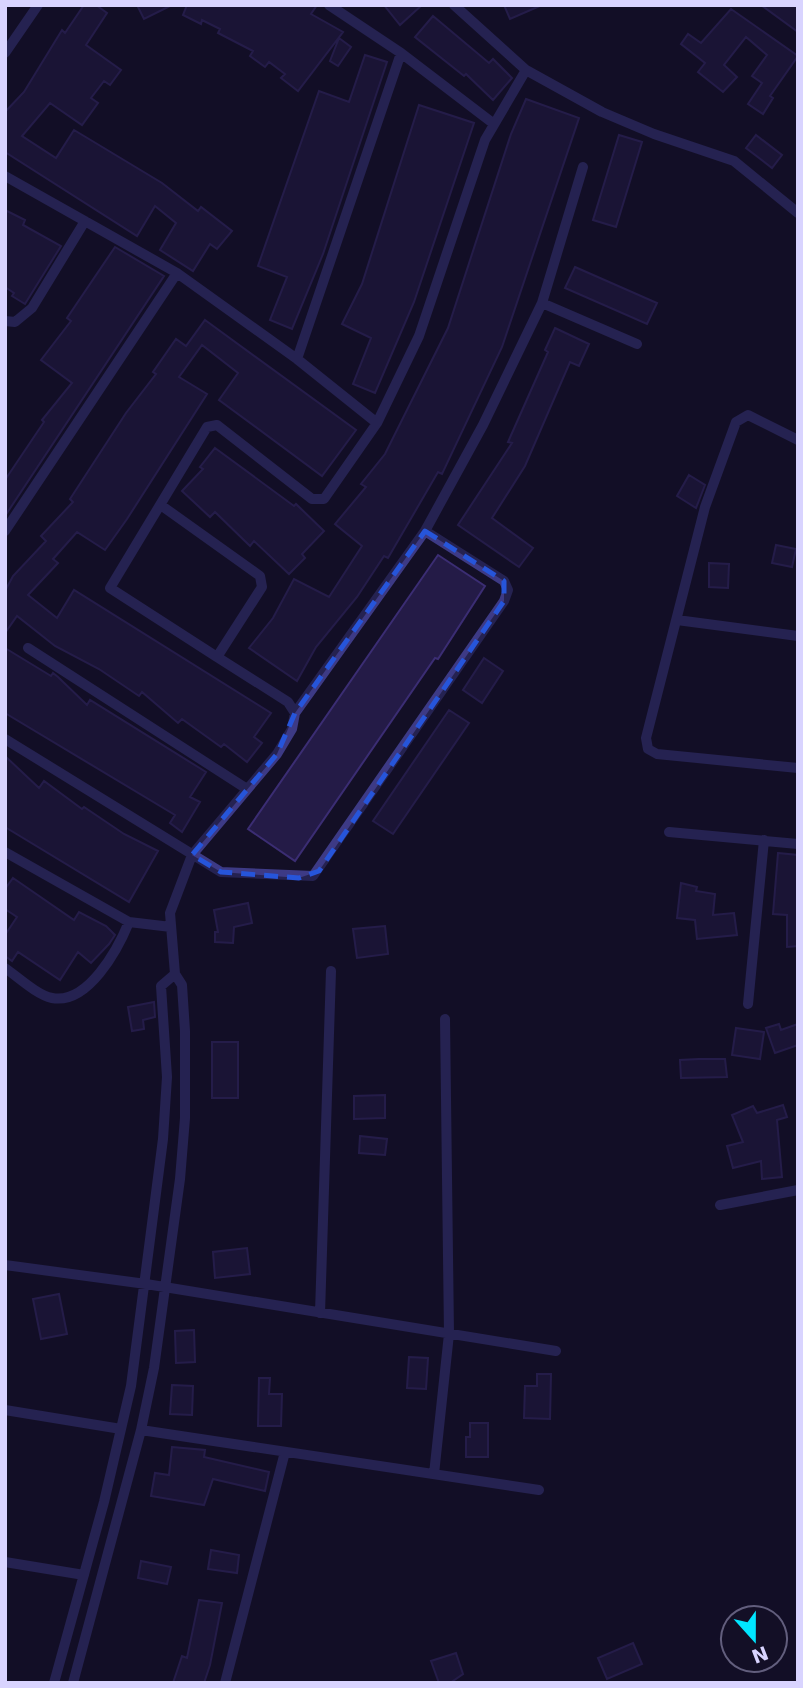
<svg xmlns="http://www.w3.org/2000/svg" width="803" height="1688" viewBox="0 0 803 1688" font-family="'DejaVu Sans',sans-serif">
<rect width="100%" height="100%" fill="#130f26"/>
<!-- building -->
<path fill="#241b47" stroke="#3b2d73" stroke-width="2" d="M84,5H96L107,13L86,45L121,70L110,85L104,81L91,98L98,103L82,125L50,103L22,136L56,158L74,130L162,183L198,211L201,207L232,231L217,249L210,244L193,271L160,250L176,223L155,206L137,236L5,152V112L24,92L62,30L65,33Z
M137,5H172L144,19Z
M187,5H317L311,14L343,32L298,91L281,78L285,74L269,62L265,67L250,56L253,51L218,33L220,29L202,20L201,24L183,15Z
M384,5H422L400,25Z
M504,5H542L510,19Z
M761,5H798V32Z
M731,9L798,56L770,96L773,98L763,114L748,104L762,83L752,76L767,55L746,37L724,65L737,77L723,92L698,72L705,63L681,44L688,34L701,43Z
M433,16L489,63L493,59L512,78L493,100L466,74L464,76L415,37Z
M339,38L351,47L338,66L330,61Z
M365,55L387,62L323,254L292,329L270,320L287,277L258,266L319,91L349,102Z
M526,99L579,118L502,347L442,474L438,472L388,558L384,556L357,597L316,647L297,681L249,648L273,618L294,579L329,597L362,546L335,524L366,487L361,484L385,454L448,328L511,134Z
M419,105L474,123L414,302L375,393L353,384L371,338L342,324L362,284Z
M619,135L642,142L616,227L593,220Z
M756,135L782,155L772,168L746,148Z
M5,210L25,220L23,225L61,246L25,304L12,296L14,293L5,287Z
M115,247L164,276L5,516V480L44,422L42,420L72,383L41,360L71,321L67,318Z
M575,267L657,303L647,324L565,288Z
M205,320L356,430L322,476L219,400L238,373L202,345L179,377L207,394L127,519L105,550L77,532L53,559L58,563L28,595L57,618L74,590L271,713L254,737L262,743L247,762L224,744L221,747L182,719L178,723L142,692L139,696L99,669L55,646L17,616L5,633V591L13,576L46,541L41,536L73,502L70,499L126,413L156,374L153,372L176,339L186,346Z
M555,328L589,344L579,366L570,362L525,466L492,518L533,548L519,567L458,525L512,443L508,442L548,352L545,350Z
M215,448L294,506L296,504L324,531L302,554L305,558L289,574L254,541L250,546L215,512L210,517L182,491L203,469L200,467Z
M689,475L705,485L696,508L677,496Z
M776,545L796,549L792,567L772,563Z
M438,555L485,586L438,659L435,658L295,861L248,829Z
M709,563L729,564L728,588L709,587Z
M5,648L51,676L53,673L58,677L87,705L90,700L206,772L190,797L200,802L182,832L170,823L175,815L5,713Z
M484,658L503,671L482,703L463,690Z
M449,710L469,723L393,834L373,821Z
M5,756L39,788L44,781L82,809L84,807L124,834L158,851L129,902L5,827Z
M778,853L798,855V946L787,947V915L773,914Z
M13,878L74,920L79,912L106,926L115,935L109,944L91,963L78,952L60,980L18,952L12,961L5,956V935L17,917L5,909V889Z
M681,883L697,887L696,891L715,894L713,915L734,913L737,935L697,939L695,920L677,918Z
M248,903L252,923L234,927L233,943L215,942V932H218L214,910Z
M385,926L388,954L357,958L353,929Z
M154,1002L155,1017L143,1020L144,1029L132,1031L128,1007Z
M779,1024L781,1030L798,1024V1045L775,1053L766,1028Z
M736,1028L764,1032L760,1059L732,1055Z
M212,1042H238V1098H212Z
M699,1059H725L727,1077L681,1078L680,1060Z
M385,1095V1118L354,1119V1096Z
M783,1105L787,1117L777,1120L782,1177L762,1179L761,1161L733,1168L727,1146L743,1142L732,1115L753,1106L757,1113Z
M360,1136L387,1139L385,1155L359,1153Z
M247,1248L250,1274L215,1278L213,1252Z
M59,1294L67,1334L41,1339L33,1299Z
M194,1330L195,1362L176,1363L175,1331Z
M409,1357L428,1358L426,1389L407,1388Z
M537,1374H551L550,1419L524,1418L525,1386H537Z
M259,1378H270L269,1394H282L281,1426H258Z
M172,1385L193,1386L192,1415L170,1414Z
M470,1423H488V1457H466V1437H470Z
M172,1447L205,1450L204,1457L269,1472L265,1491L213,1479L204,1505L151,1496L155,1473L169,1475Z
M211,1550L239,1555L237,1573L208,1569Z
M141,1561L171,1567L167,1584L138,1578Z
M199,1600L222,1603L210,1665L204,1683H173L182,1656L187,1658Z
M633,1643L642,1664L607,1679L598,1658Z
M456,1653L463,1674L450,1683H439L431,1661Z"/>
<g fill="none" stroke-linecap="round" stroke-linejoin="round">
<!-- minor -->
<path stroke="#3d3a85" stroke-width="10" d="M329,5L401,53L494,124
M454,5L526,70L602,112L654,134L734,161L798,213
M5,53L38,5
M5,176L177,273L297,359L377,423
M542,303L637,344
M5,321L15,322L32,308L85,221
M297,359L401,53
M798,440L748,415L736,422L705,507L646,738L648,749L657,754L798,768
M5,531L177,273
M677,620L798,636
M28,648L247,789
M217,657L110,588L207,427L217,425L312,499H324L377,423L419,336L485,140L526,70
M295,713L425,531L483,425L542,303L583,167
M5,739L221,872L313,876L504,601L508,590L504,581L425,531
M669,832L798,844
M5,852L129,922L171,927
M5,968C18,977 37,995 52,998C88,1005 118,949 129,922
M748,1004L764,840
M720,1205L798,1190
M5,1265L146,1284L556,1351
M320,1313L331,971
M5,1410L121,1429
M141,1430L539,1490
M434,1474L449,1334L445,1019
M5,1562L84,1575
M54,1683L104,1502L131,1386L163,1139L167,1077L161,986L175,974
M73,1683L141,1430L154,1368L180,1179L185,1118V1031L182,985L175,974L170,913L192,855L277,754L292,729L295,713L288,702L217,657L262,587L260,576L162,506
M225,1683L285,1452"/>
</g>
<!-- marked area -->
<path d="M0 0H803V1688H0ZM425,531L504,581V601L319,871L299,878L221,872L192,855L277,754L295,713Z" fill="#130f26" fill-opacity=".55" fill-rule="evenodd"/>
<path fill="none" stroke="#2655da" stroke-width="5" stroke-dasharray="14 9" stroke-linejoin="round" d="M425,531L504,581V601L319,871L299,878L221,872L192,855L277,754L295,713Z"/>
<!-- border -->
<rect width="803" height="1688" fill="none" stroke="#d9d4ff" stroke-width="14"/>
<!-- north arrow -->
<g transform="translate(754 1639) rotate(159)"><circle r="33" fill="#130f26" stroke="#625e7d" stroke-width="2"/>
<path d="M0-5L12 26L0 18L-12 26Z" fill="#00e5ff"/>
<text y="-10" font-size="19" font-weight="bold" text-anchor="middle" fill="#d9d4ff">N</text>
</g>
</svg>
